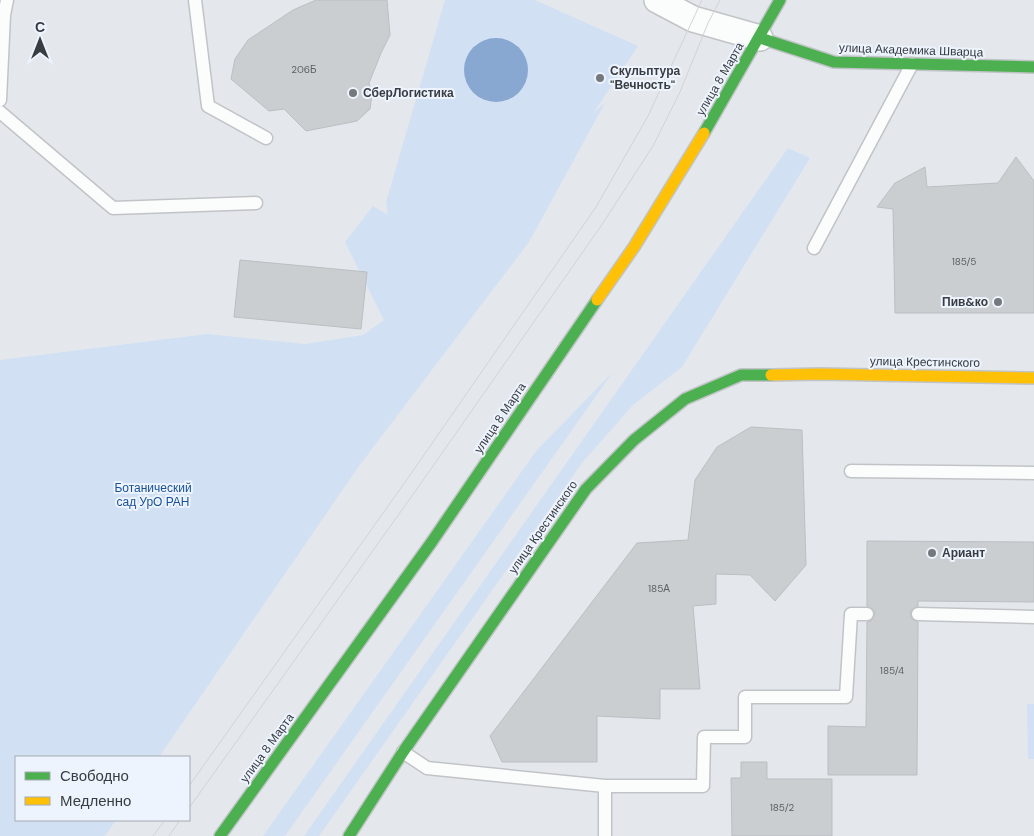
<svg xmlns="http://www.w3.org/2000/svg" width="1034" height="836" viewBox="0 0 1034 836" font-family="'DM Sans',sans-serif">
<rect width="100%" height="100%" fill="#e4e8ec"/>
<!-- green -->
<path fill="#d2e0f3" d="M445,0H535L638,46L594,112L605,103L529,242L359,466L159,757H16V820H116L105,836H0V360L207,334L305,344L363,335L384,320L345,242L373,206L388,215L386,202Z
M788,148L810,158L682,367L633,405L582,463L319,836H304Z
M613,372L285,836H263L537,450Z
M1027,704H1034V759H1028Z"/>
<!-- water -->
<path fill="#88a7d1" d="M464 70a32 32 0 1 1 64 0a32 32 0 1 1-64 0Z"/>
<!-- building -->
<path fill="#caced1" stroke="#bbbec2" d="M316,0H387L390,35L381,53L369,83L372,94L370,109L357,121L306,131L284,109L269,111L231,79L235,59L248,40L293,10Z
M1016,157L1034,181V313H895L893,209L877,207L895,183L925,167L927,187L998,183Z
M240,260L367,272L361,329L234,317Z
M751,427L802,430L806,565L775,601L750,575L716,574V604L693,606L700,689H660V719L597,716V762H502L490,736L637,543L688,540L695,480L717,447Z
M867,541L1034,542V602L918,601V606L911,610V618L918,622L917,775H828V726L866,727L867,622L871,621L875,614L874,610L867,606Z
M741,762H767V779H832V836H732L731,778H741Z"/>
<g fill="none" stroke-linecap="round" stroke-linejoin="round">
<defs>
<path id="lane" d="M195,0L208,106L266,138
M0,100L4,15L7,0
M0,112L113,208L256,203
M814,248L912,64
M851,471L1034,473
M918,614L1034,617
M403,752L427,768L605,786
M605,836V786H703L704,737H745V697H846L851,614H867"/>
<path id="street" d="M657,0L693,19L760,38"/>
<path id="fast" d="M760,38L834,62L1034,67
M704,133L780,0
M220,836L431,543L597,300
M349,836L403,752L586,489L634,440L685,399L741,375H771"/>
<path id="slow" d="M597,300L634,247L704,133
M771,375L820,374L1034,378"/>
</defs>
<!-- lane casing -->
<use href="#lane" stroke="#c1c4c7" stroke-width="15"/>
<!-- street casing -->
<use href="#street" stroke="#c1c4c7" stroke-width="28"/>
<!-- fast casing -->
<use href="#fast" stroke="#c1c4c7" stroke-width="14"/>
<!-- slow casing -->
<use href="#slow" stroke="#c1c4c7" stroke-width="14"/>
<!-- lane -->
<use href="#lane" stroke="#fbfcfc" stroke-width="12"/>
<!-- street -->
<use href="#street" stroke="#fbfcfc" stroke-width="25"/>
<!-- fast -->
<use href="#fast" stroke="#4caf50" stroke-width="11"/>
<!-- slow -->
<use href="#slow" stroke="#ffc107" stroke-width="11"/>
<!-- tram -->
<path stroke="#d2d3d4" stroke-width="1" d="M189,786L408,478L596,207L648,116L702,0
M189,808L419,486L601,226L653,146L680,92L708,23L720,0
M153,836L165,820
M169,836L180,820"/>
</g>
<!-- markers -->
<g fill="#75787c" stroke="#edf4fe" stroke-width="2">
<circle cx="600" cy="78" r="5"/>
<circle cx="353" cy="93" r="5"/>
<circle cx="998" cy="302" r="5"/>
<circle cx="932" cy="553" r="5"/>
</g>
<g text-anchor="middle" stroke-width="4" stroke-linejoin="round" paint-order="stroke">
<!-- number labels -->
<g font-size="10" fill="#5d6064">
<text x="304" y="73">206Б</text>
<text x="964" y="265">185/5</text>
<text x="659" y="592">185А</text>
<text x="892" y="674">185/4</text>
<text x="782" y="811">185/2</text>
</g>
<!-- street labels -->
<g font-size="12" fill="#393c40" stroke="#edf4fe">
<text transform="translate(911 50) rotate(2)" y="4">улица Академика Шварца</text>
<text transform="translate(720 79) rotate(-60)" y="4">улица 8 Марта</text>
<text transform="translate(925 362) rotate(1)" y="4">улица Крестинского</text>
<text transform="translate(500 418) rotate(-56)" y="4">улица 8 Марта</text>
<text transform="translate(543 527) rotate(-55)" y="4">улица Крестинского</text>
<text transform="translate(267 748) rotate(-54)" y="4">улица 8 Марта</text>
</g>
<!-- poi labels -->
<g font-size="12" font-weight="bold" fill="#393c40" stroke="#edf4fe" text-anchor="start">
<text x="610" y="75">Скульптура<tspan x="610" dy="14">"Вечность"</tspan></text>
<text x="363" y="97">СберЛогистика</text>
<text x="988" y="306" text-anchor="end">Пив&amp;ко</text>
<text x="942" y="557">Ариант</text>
</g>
<!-- park labels -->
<g font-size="12" fill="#195198" stroke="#edf4fe">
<text x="153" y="492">Ботанический<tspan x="153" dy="14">сад УрО РАН</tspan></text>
</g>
</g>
<!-- legend -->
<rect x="15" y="756" width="175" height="65" fill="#edf4fe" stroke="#a5aab2"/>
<rect x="25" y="772" width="25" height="8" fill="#4caf50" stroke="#a5aab2"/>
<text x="60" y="781" font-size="15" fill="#393c40">Свободно</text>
<rect x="25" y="797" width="25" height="8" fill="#ffc107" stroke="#a5aab2"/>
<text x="60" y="806" font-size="15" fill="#393c40">Медленно</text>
<!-- north arrow -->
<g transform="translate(40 40)" stroke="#edf4fe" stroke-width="4" paint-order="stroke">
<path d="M0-4L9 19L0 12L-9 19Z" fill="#393c40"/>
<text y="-8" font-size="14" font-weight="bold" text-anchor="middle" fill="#393c40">С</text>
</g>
</svg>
